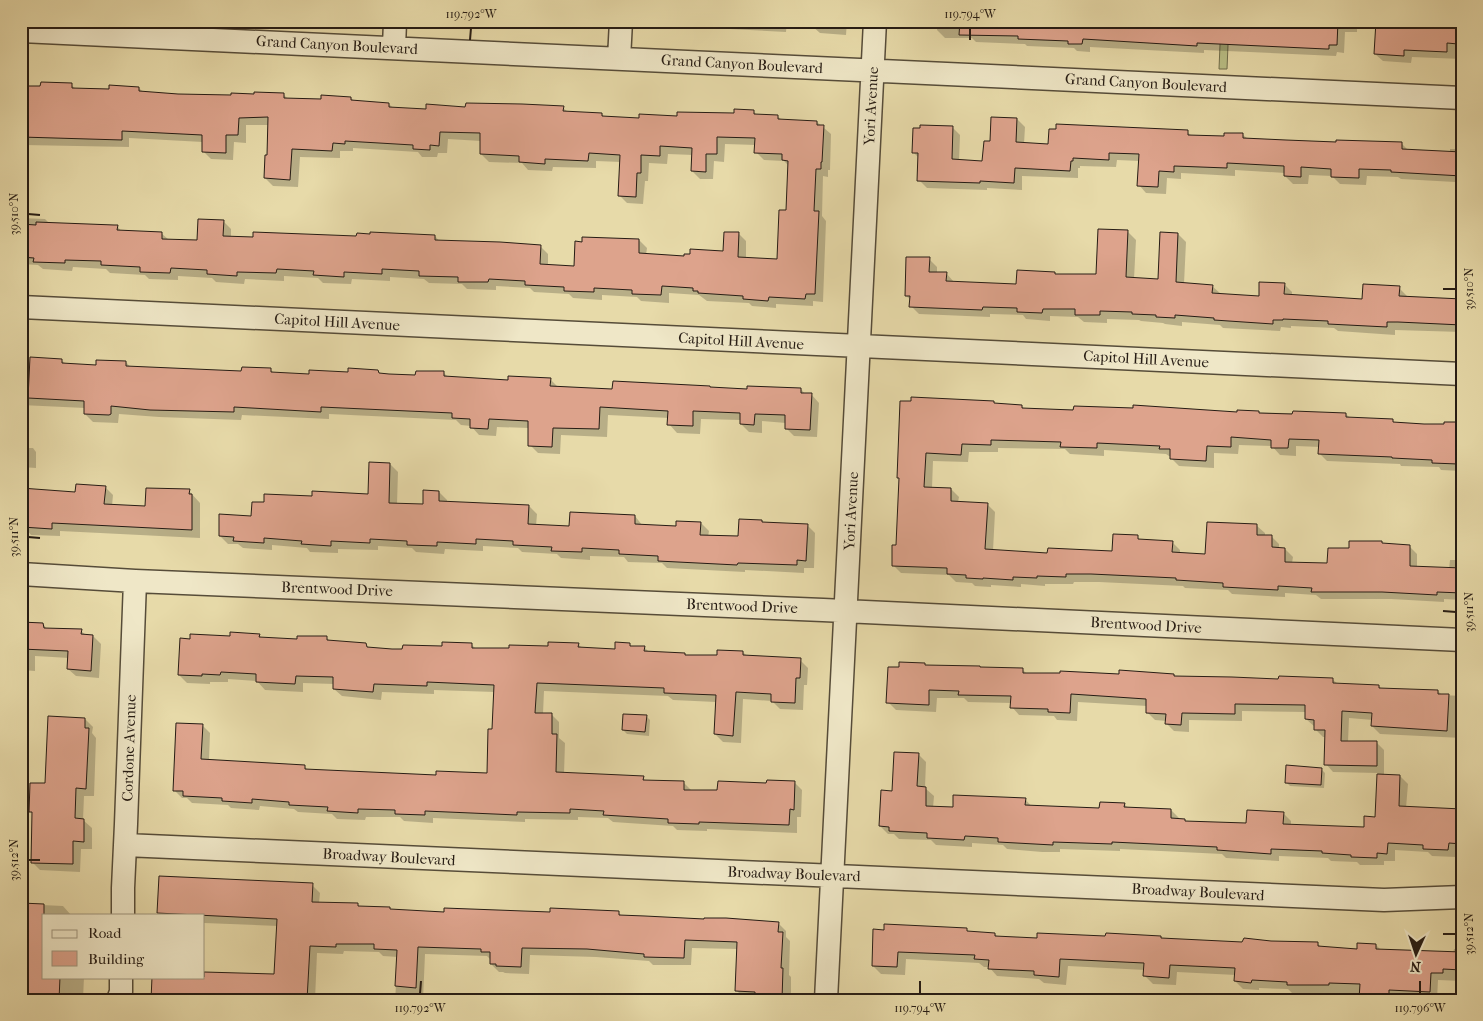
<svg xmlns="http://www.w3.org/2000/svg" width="1483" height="1021" viewBox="0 0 1483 1021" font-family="'IM FELL French Canon',serif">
<rect width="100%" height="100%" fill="#e7daa9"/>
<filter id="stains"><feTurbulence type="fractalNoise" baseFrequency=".004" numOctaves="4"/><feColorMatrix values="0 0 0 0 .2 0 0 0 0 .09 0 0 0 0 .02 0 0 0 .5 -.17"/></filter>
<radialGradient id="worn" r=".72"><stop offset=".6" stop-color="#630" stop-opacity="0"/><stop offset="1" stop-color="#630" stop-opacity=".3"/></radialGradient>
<!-- green -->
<path fill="#b9be85" stroke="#706d4c" d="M1221,21H1229L1227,69H1219Z"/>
<!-- shadow -->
<path fill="#0003" d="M667,21H787L786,32L672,26Z
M812,21H847L846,35L820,33L812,26Z
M937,21H1357V32H1345L1344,53L1337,52L1336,56L1204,50V53L1090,47V52L1077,51L1074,48L1027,46L1025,44L976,42L972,38H945L937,30Z
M1377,21H1455L1456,25H1458L1462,29V59L1412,57L1411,63L1383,61L1375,54Z
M71,85L76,89L110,90L139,88L143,92L178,95L232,96L283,94L289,100H322L351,98L355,102L389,104L393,108L427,110L467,108H563L568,112L602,114L605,118L640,119L735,114L753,111L757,115L777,116L782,120L817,122L831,134L830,170H828V177L823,176L822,216L826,221L823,302L813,301V306L776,304V308L752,306L749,303L707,301L699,295L669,293V303L641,301L637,297L602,295V300L573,298L569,294L534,292L530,288L496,286V290L467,289L462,284L429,283L424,279L390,277V281L352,279L351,284L323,283L318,278L284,276V281L245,279L244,284L216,282L212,278L178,276V280L149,279L145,275L110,273L106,269L73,267L72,271L43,269L38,265L21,264V218L45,219L49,223L117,226L122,232L161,233L169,240L198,241L223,221L231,229V237L435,236L440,242L540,246L548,254V265L575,267L639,240L647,248L646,255L685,257L725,252L738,233L746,241V259L779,260L787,211L789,166L784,161L764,160L756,152V145L725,144L724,162L714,161L713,179H700L692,171L693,155L668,154L667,164L649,163L648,181H645L643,204L627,203L619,195L621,162L596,161V168L553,167L552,171L528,170L522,163L489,162L481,154V141L448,139L447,153H438L437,157H422L418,152L353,148V151H340V158L300,157L298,187L273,186L265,178L268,157L269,125H246V143L234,142L233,160L211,159L203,151V142L129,138V147L24,145L21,142V87Z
M1017,119L1025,127L1024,144L1049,145L1187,132L1192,136L1225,138L1243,135L1248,139L1286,141L1401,143L1409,151L1450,152V149H1462V196L1455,189V182L1401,179L1398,177L1367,176L1366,185L1340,184L1332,176L1309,175L1308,184H1293L1285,176V173L1235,170V176L1181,173V179L1167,178L1166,194L1146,193L1139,185L1140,161L1117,160L1116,167L1080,166V168H1078V178L1022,176V190L987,188V190L927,188L919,180L920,159L913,152L952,127L960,135L959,161L984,163L991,142Z
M1128,232L1136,240L1134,279L1159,280L1178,234L1186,242L1184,284L1212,286L1221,294L1260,297L1284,284L1292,292V296L1363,300L1399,288L1407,296V297L1462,300V332L1395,330V335L1338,331L1334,328L1291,326V328L1281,327L1280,331L1223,328L1220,325L1182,322V326L1165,324L1163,323L1141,321L1139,320L1107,319V323L1084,322L1078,317L1050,316V321L1026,319L1023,315L990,314V317L919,314L911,306V300L906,296L929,259L937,267V273H946L954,282L1017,285L1054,273L1057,275H1097Z
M61,360L66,364L97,366L126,362L131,368L243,373L270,369L275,374L310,376L377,371L381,374L415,376L444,373L449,378L509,381L550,379L559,388L613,390L711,389L748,390L801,389L805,394H811L819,403L817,437L794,436L786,428V423L762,421V433L749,432L741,424V420L701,419L700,434L677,433L669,424V418L608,415L607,437L561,435L560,454L538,453L530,445L529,428L497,427L496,436L479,435L471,426L461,425L456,420L329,414V419L242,415L241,420L159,417L119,414L118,423L93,422L85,414V408L21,405V363Z
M902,402H993L995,404L1021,406L1025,409L1346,414L1350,418L1392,421L1395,423L1445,425L1462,423V471L1441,470L1439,467L1401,466L1400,464L1327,461L1319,453L1320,447L1296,446V456L1280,455L1272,446L1239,445L1238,454L1214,453V468L1179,466L1171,458L1172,456H1169L1166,454L1104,450V456L1070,454L1065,449L998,448V452H969L968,462L933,461L932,488L951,489L959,497L958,502L987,504L995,512L993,551L1049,554L1113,552L1137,537L1141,541L1172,542L1180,550V553L1206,555L1257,526L1265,533V536L1272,537L1279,544V549H1285L1293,557L1292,563L1329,564L1350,550L1384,545L1409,546L1417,554V568L1449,569L1450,560H1462V600L1444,599V602L1391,599H1321L1316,595L1285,593V597L1232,594L1228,590L1185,588L1183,586L1099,582H1074L1073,584H1045V586L1021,584V587L991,585V587L975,586L972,583L956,582L949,575L901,573L893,565L898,546L900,479L898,477Z
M21,448H33L36,452V468L21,467Z
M390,464L398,472L397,504L424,505L439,492L447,500V503L529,506L537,514L536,526L570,527L635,516L642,525L677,527L701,523L709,531L708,537L740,538L762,521L764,523L807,525L815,533L814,568H804V573L745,570V572L667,568L662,563L628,562L624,557L590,556V560L561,558L557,554L522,552L518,548L483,546V551L445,549L444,554L416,552L412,548L378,546V550L338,549V553L310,552L307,548L272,545V550L243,548L238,544H228L220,536L252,517L265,504L313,497L369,496Z
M105,487L113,495L112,506L146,508L189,491L200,503V538L60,531V536L31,535L27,530H21V498L76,493Z
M21,624H43L47,629L81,631L86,635L93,636L101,644L99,678L76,676L68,669L69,658L35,656V671L21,670Z
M259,635L263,639L298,640L326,637L331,642L365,644L369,648L392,650L443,648L471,644L476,649L549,648L578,644L583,649L616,651L629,644L632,647H644L650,653L685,654L687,656L718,657L743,652L748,657L800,660L808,668L807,685H804L803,710L780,709L772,701L743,699L741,743L723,742L715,734L716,702L673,700L668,696L544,691L543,714H551L559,722V738L565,743L564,774L643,778L647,782L684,783L692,791L718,792L768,784L794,782L802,790L801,817H797V833L707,829V831L677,830L673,826L613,822L608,818L578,817V820L525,819V822L433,818V823L404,821L400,817H366L365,820L337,819L332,814L298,812L294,809L260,806L259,810L231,808L228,805L192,803L187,798H182L174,790L202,725L210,733L209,760L304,766L309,771L437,776L488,774L493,730L495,692L434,690V694L382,692L381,700L342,696L334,689V684L303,683V692L265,690L257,681L228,679V682H210V684L187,683L179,675L231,637Z
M925,665L926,666L1023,670L1027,674L1174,675L1176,677L1280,680L1332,679L1338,684L1379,686L1382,689L1438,691L1442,695L1462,696V738L1380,734L1372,726L1373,720L1349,718L1348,742H1376L1384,750V775L1400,776L1408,784L1406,808L1462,810V851L1456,850V857L1432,856L1428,852L1395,850V861H1384V865H1360L1357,862L1331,861L1328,858L1279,856V861L1226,858L1222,854L1120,849V851L1060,849V852H1042L1007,849L1003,845L972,843V847L936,845L931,840L899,839L894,834H888L880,826L893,792L918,754L926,762L925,788L934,796L933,808H954L1025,799L1032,807L1101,810L1124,804L1128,808L1171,810L1179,818V820H1184L1186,822L1247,825L1283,813L1291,821V825L1365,828L1376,818L1378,773L1333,772L1326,764V737H1323L1315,729V727L1306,719V712L1242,711V721L1189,720V732L1174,731L1167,724V721L1155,720L1147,712V706L1078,702L1077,721L1057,720L1054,716L1019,715L1012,707V703L968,702L964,698H937L936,712L896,710L888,702L900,668Z
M646,716L650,720L649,736L627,734L623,730Z
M85,719L93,727L92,733L96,738L94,796H84L83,820L92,828V849H81L80,872L40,870L32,862L33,814L31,812Z
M1321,769L1325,773L1324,788L1290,786L1286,782Z
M312,885L320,893L319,903L357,904L360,907L391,911L445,914L619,913L622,916L778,923L786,931V937L790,941L789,975L791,977V1000H756L744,998L736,990L738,949L692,948L691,965H653L649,961L596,957L530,955L529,974L505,973L503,972H499L491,964V960L487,956L425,954L423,1000H395L398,957L383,956L379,952L344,951L343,954L317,953L315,1000H153L204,977V973L276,976L278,926L204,923V915H160L158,913Z
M21,904L63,906L71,915H44V977H84L83,1000H21Z
M875,930H966L969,933L995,934L998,937L1038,939L1161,937L1163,939L1243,943L1318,944L1322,948L1358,950L1376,945L1382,951L1453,953L1454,949H1462V981L1438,980L1437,1000L1397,998V1000H1344L1296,997L1288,989L1259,988V990L1243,989L1235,981L1236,975L1177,972L1176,985L1153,984L1145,976V970L1068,966L1066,985L1044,983L1039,979L997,976L989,967H984L979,963L906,959L905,975L881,974L873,966Z"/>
<!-- building -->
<path fill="#dda38c" stroke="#261c14" d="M960,21H1338L1337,45H1329V49H1326L1197,43V46L1083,39L1082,44H1068V41L1018,39V36L959,35Z
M1376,21H1448V24H1459L1458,44L1447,43V52L1404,50V56L1374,54Z
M41,82L72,83V88L109,89V85L139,87V91L178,94L231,95V93L254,94V92L284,93V98L321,99V95L351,97V100L389,103V107L426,109V104L465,107L466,103L522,104L564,106L563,111L602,113V116L639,118V114L677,116V112L734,113V109L754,110V114L778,115V119L817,121V125H824L822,162H821V169H816L814,211H819L815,294H806L805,299L769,297L768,301L743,299V296L698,293V291H693V288L662,286L661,295L632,294V290L594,288V292L564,291V287L525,285V281L489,279L488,282H458V277L419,276V271L382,269V274L344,272V277L313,275L314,271L277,269L276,273L237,272V276L207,274V270L171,268L170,273L140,272V267L101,265V261L65,260V263L33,262L34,258L21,257V224L36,225V222L114,225H118L117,230L162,232V239L197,240L198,219L224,220L223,236L253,237V232L356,236L357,233L370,234V232L435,235V240L500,242L541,245L540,264L574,266L575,241L582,242V237L639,239V253L684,256V254H690V249L723,251L724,232H739L738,257L777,259L779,210H786L788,161L782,160V154L754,153L755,138L717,137V154H706V172L691,171L692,148L660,146V156L641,155V173H637L636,197L618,196L620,155L589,153L588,161L545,159V164L519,162V156L480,154V133L440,132L439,146L430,145V150L413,149V145L345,141V144L333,143L332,151L292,149L290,180L264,178L265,155H267L268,117L239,118L238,135H226V153L202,152V135L122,131V140L21,137V86H40Z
M991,117L1017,118L1016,142L1048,144L1049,129H1056V124L1188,130V135L1224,136V133H1243V138L1286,140L1336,142V140L1402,142V149L1462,152V176L1391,172V170L1359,169V178L1331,177V169L1301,167V177L1284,176V166L1227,163V168L1174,166V172L1159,171L1158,187L1137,186L1139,154L1109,153V160L1073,158V161H1071L1070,171L1015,168L1014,183L980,181V183L917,181L918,153H912L913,128H920V125L953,126L952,159L982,161L984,141H990Z
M1098,229L1128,230L1126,277L1158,279L1160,232L1178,233L1176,282L1213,285L1212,293L1259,296V282L1285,283L1284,294L1362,299L1363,284L1400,286L1399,296L1462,299V325L1398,322H1387V327L1328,324V321L1283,319V320H1273V324L1214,320V318L1175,315V318L1156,317V315L1132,314V312L1100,311V315H1075V309H1043L1042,313L1017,312V308L983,307L982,310L909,307L910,296H905L906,257H930L929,272H947L946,281L1016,284L1017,270L1055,272V274H1096Z
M30,357L62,359V363L96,365V360L126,361V366L241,371L242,367L271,368V372L309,374V370L348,372V368L378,370L379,373L389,374L415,375L416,371H444V376L508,380V376L551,378L550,386L612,389L613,381L710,386V387L747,389V386L801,388V393H812L810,430L785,429V415L755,414L754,425L740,424V413L693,411V426L667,425L668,411L600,407L599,429L553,428L552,447L528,446V421L489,419L488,429L470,428V419L452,418V413L321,407V412L234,407V412L150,410L111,406V414L109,415L84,414V401L28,398Z
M911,397L994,401V403L1022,405V408L1073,410L1074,406L1133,408V405L1237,412V410L1259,411V413L1292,414L1293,411L1346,413V417L1393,419V422L1424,424H1444V422H1462V445H1458V464L1432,463V460L1392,458V457L1318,454L1319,440L1289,439L1288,448H1271V440L1231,437V447L1207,446L1206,461L1170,459V449H1159L1160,446L1097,443V448L1060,447L1061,442L991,440V445L962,444L961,455L926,453L924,487L951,488V501L988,503L985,549L1047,553L1048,548L1112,551L1113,534L1138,535V539L1173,541L1172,552L1205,554L1207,522L1257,524V535H1272V547L1285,548V562L1327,563L1328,548H1349V541H1382V543L1410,545V566L1462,568V593L1437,592V595L1382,592H1311L1312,588L1278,586V590L1223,587V583L1176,580V578L1091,574H1066V577L1037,576V578L1013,577V580L983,578V579L966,578V575L947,574V568L892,566V545H896L899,478H897L900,401H911Z
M369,462L390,463L389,503L423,504V490L439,491V501L529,505L528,524L569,526L570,512L635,515V524L676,526V521L701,522L700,535L738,536L739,519L762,520V522L808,524L806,561L797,560V565L738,563L737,565L658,561V556L619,554V550L582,548V552L551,551L552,547L513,545V541L476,539V544L437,542V546L407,545V541L370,539V543L331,541V546L301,544L302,541L264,538V543L233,541L234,537L219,536V514L251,516L252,502H264V494L312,496V491L368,494Z
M76,484L106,486L104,504L145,506L146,488L190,489L189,494H192V530L52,523V529L22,527L23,506H21V488L75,492Z
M21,622L43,623L44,628L82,629L81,634L93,635L91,671L67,669L68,651L21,649Z
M230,632L260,634L259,637L297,639V636H327V640L366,643L367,647L392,649H402L403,645L442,646V642L472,643V648H509V645L548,646V642L579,643L578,647L615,649V642L630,643V646H645L644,651L685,653V655H717V650L743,651V655L801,658L800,678H796L795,703L771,702V694L736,692L733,736L714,734L716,695L664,693V688L537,683L535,713H552V734H557L556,772L644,776L643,780L684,781V790H717L718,781L766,783L767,780L795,781L794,810L790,809L789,825L699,822V824L668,823V819L603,815L604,811L570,809V813L517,812V815L425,811V815L395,814V810L358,809V813L327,811L328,807L289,805V802L252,799V803L222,801V798L183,796V791H173L176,723L203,724L201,759L305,765V769L436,775V771L487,773L488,729H492L494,685L427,682V686L374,684L373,692L333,689V677L296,676L295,684L256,682V674L221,672L220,675L202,674V676L178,675L180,638L190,639V634L230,636Z
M899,662L925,663V665L980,666V667L1023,668V673H1060V671L1119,674V670L1174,674V676L1232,677L1278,679L1279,676L1333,678V683L1379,685V688L1438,690V694H1449L1447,731L1371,726L1372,713L1342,711L1341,741H1377V766L1324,765L1325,730H1314V720L1305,719V705L1235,704V714L1182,713L1181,725L1165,724L1166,714L1146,713V699L1071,694L1070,713L1048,712V709L1010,708L1011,696L958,695L959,691L929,690V705L886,703L888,667H899Z
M623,714L647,715L645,732L622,730Z
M48,716L85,718V728H89L86,789L76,788L75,818L84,819V842L73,841V864L31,863L32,812H29L30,783H45Z
M894,752L919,753L917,786L926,787V806L953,807V795L1026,798L1025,805L1099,808L1100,802L1125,803L1124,807L1171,809V818L1185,819V821L1246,823L1247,810L1284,812L1283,824L1364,827V816L1375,817L1377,774L1400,775L1399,806L1462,809V844L1449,843L1448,850L1423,849V845L1388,843L1387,854L1377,853V858L1351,857V855L1322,853V851L1271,849V854L1217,850V847L1112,842V844L1053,842V845L998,842V838L965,836L964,840L927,838V833L889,831V827L879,826L881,790L892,791Z
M1286,765L1322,768L1321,785L1285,783Z
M159,876L313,883L312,902L358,903V906L390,907V909L444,912V908L550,912V908L619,911V915L645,916L704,919V918H726L779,922L778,932H783L781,968H783L782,1000H755V992L735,991L737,942L685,940L684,958L644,957V954L587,949L522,948L521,967L496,966V964H490V952H481V949L418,947L416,988L395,986L397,950L374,949V944H336V947L310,946L307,1000H151L152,977H204V972L274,974L277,919L157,913Z
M21,903L44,904V977H60L59,1000H21Z
M884,924L967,928V931L995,933V936L1037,938V933L1105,936L1106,933L1161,936V938L1242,942L1244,938L1271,941L1318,942V946L1357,949V943L1376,944V949L1462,952V970L1443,969V973H1431L1430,992L1389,990V1000H1374L1359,999L1360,984L1329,983V985H1287V982L1252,980L1251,983L1234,981L1235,968L1170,965L1169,978L1143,976L1144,963L1060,959L1059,977L1034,975V971L988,969L989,960L974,959L975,955L898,952L897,967L872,966L873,929L884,930Z"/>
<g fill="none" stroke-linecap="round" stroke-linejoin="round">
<defs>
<path id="minor" d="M21,31L1462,98
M394,48L395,21
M619,59L621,21
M21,307L1462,374
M21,574L135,581L823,610L1462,640
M125,845L1384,900L1462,897
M123,915V888L126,824L135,581
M118,1000L121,992V977
M826,1000L875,21"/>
</defs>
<!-- minor casing -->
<use href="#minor" stroke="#564c39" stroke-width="25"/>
<!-- minor -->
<use href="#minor" stroke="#efe7c7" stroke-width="22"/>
</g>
<!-- ticks -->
<path fill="none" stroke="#261c14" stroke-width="2" d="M470,40L471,28M970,40V28M28,214L40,215M1443,289H1456M28,537L40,538M1443,611L1456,612M28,860H40M1443,934H1456M420,994L421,981M920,994V981M1420,994V981"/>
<g text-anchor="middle" stroke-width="4" stroke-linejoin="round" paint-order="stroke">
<!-- street labels -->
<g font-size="15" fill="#261c14" stroke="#efe7c7">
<text transform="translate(337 45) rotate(3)" y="5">Grand Canyon Boulevard</text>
<text transform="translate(742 64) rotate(3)" y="5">Grand Canyon Boulevard</text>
<text transform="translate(1146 83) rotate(3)" y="5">Grand Canyon Boulevard</text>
<text transform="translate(871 106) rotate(-87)" y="5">Yori Avenue</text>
<text transform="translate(337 322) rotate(3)" y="5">Capitol Hill Avenue</text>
<text transform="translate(741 341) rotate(3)" y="5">Capitol Hill Avenue</text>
<text transform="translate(1146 359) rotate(3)" y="5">Capitol Hill Avenue</text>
<text transform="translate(851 511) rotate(-87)" y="5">Yori Avenue</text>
<text transform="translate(337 589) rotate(2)" y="5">Brentwood Drive</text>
<text transform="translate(742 606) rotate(2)" y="5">Brentwood Drive</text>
<text transform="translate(1146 625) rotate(3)" y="5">Brentwood Drive</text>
<text transform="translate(129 748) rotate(-88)" y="5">Cordone Avenue</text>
<text transform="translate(389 857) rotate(3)" y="5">Broadway Boulevard</text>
<text transform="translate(794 874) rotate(2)" y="5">Broadway Boulevard</text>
<text transform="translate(1198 892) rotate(3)" y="5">Broadway Boulevard</text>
</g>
</g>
<!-- margin -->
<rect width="1483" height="1021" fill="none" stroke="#e7daa9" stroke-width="55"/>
<!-- legend -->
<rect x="42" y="914" width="162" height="65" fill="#efe7c7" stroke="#9f967f"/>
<rect x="52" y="930" width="25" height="8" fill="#efe7c7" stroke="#9f967f"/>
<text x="88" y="938" font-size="15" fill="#261c14">Road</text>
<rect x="52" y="951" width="25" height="15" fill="#dda38c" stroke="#9f967f"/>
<text x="88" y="964" font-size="15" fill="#261c14">Building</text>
<!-- north arrow -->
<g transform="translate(1416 954) rotate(183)" stroke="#efe7c7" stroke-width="4" paint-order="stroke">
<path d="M0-4L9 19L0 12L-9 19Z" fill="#261c14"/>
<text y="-8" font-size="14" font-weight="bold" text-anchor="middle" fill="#261c14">N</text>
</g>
<rect x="28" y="28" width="1428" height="966" fill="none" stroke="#261c14" stroke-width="2"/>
<g font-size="12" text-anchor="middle" fill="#261c14">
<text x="471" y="18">119.792°W</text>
<text x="970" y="18">119.794°W</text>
<text transform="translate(14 214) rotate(-90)" y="4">39.510°N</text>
<text transform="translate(1469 289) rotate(-90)" y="4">39.510°N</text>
<text transform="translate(14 537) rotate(-90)" y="4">39.511°N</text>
<text transform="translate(1469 612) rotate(-90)" y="4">39.511°N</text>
<text transform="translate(14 860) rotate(-90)" y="4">39.512°N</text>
<text transform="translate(1469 934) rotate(-90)" y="4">39.512°N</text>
<text x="420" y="1012">119.792°W</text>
<text x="920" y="1012">119.794°W</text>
<text x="1420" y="1012">119.796°W</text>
</g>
<rect width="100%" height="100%" filter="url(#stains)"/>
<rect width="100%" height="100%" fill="url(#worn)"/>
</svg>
